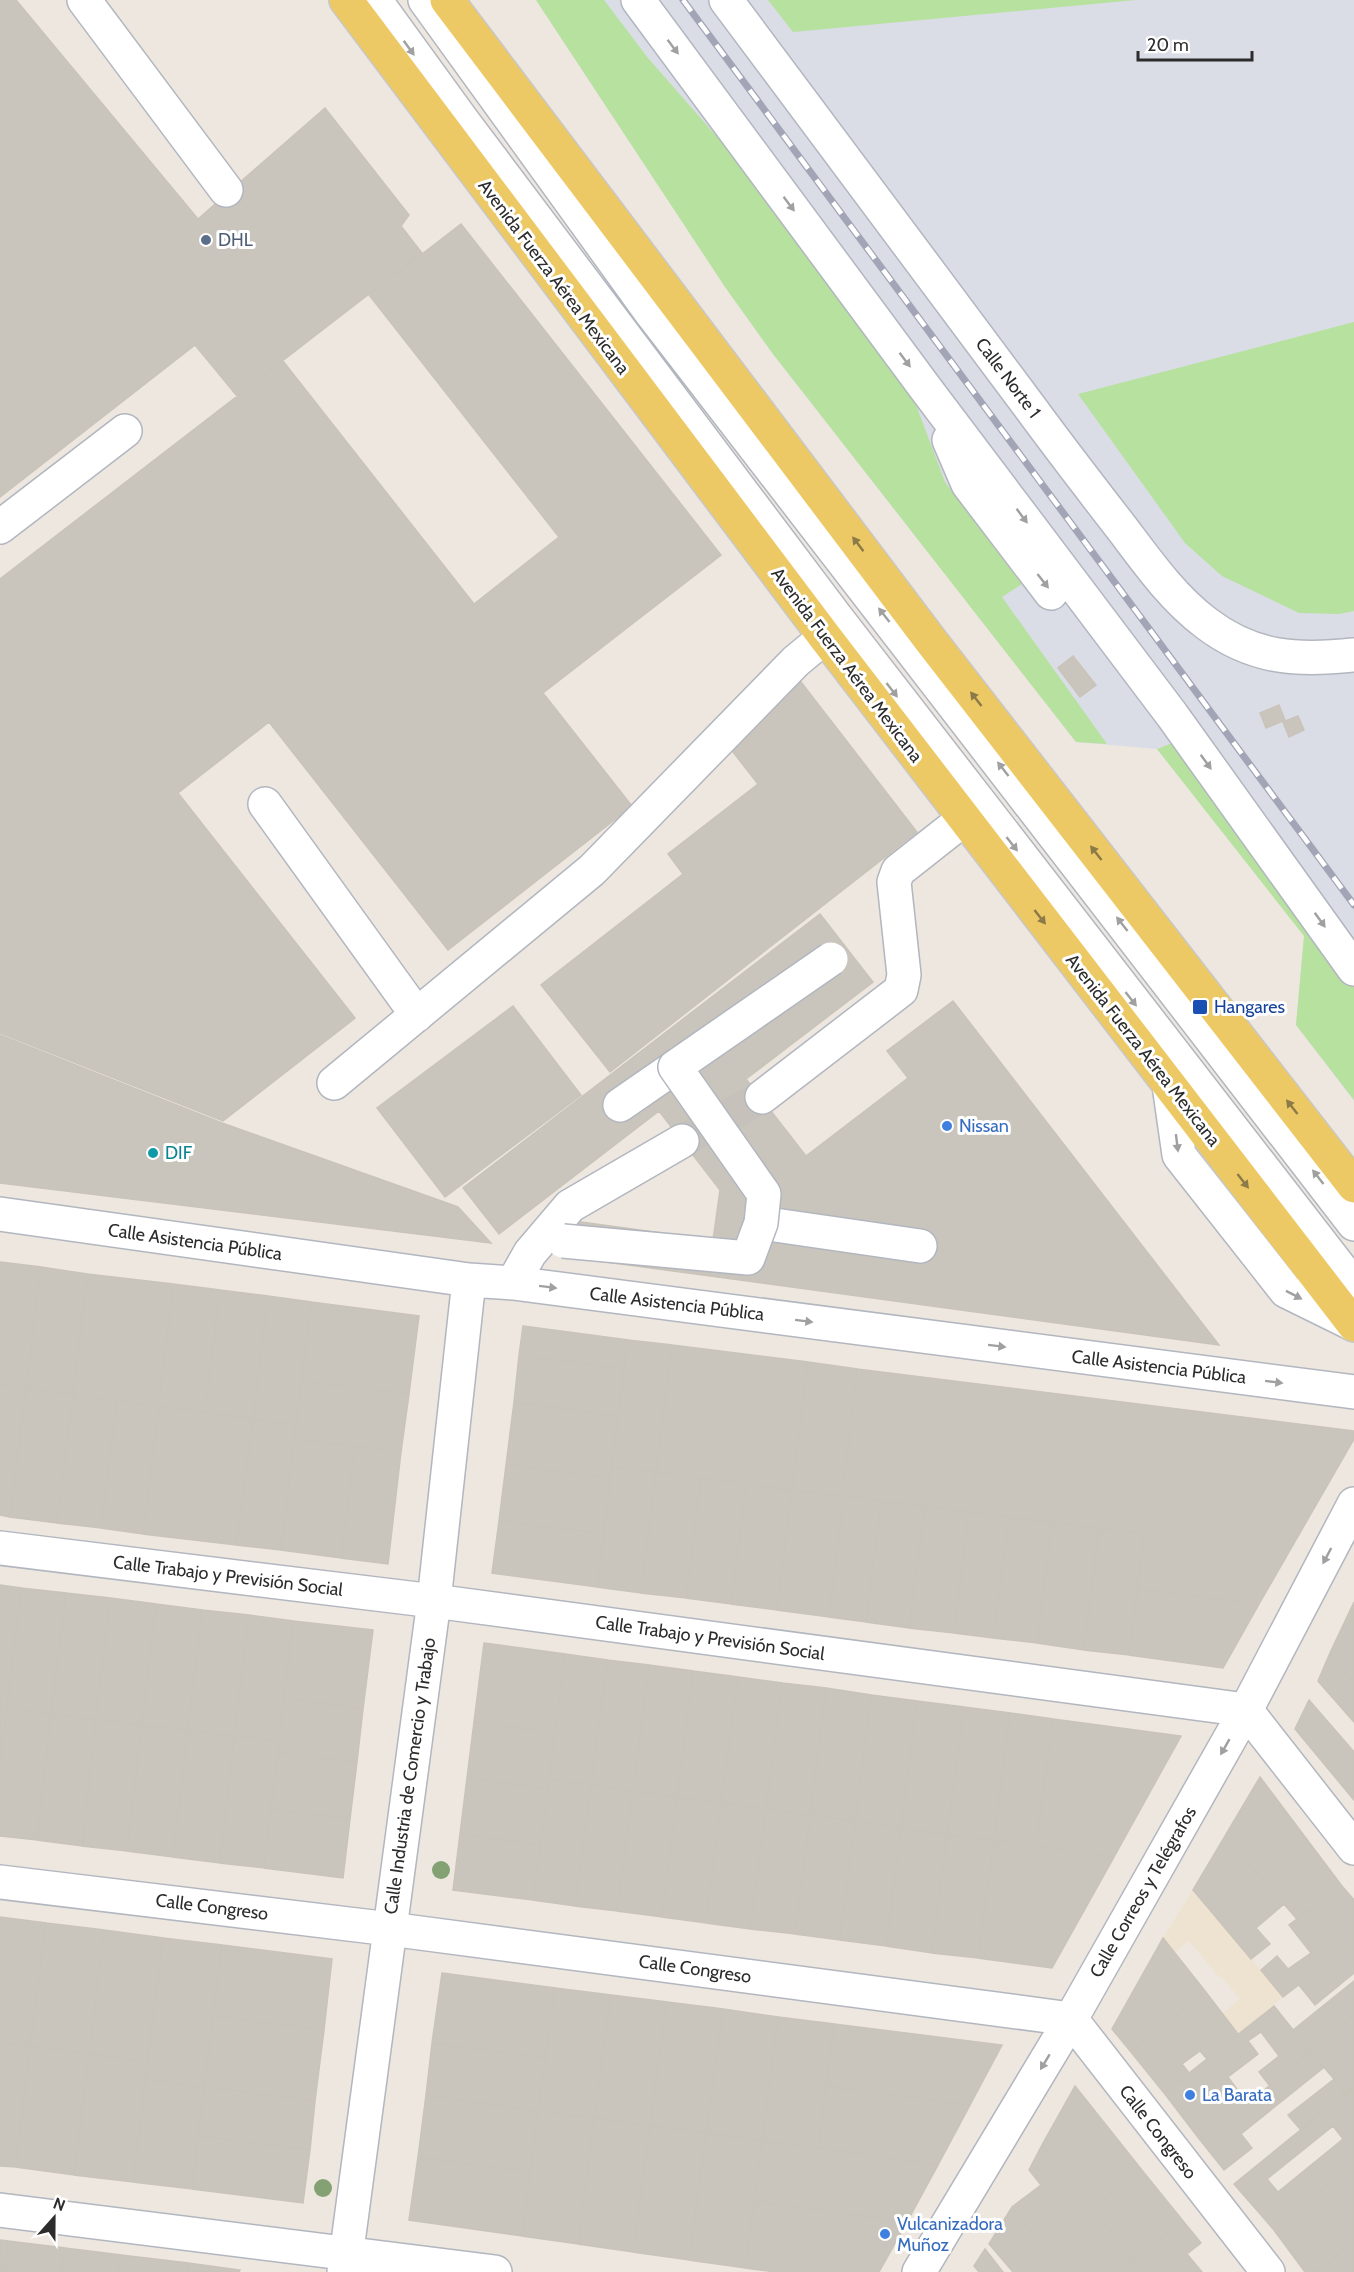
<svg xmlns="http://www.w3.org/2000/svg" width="1354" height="2272" viewBox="0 0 1354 2272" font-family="Cabin,sans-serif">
<rect width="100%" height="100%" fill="#ede7df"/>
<!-- education -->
<path fill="#eee3d0" d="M1193,1890L1283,1997L1238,2034L1221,2014L1240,1999L1222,1977L1220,1978L1189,1941L1174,1952L1163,1938Z"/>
<!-- airport -->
<path fill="#dadde6" d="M536,0H1354V1101L1296,1025L1304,936L1157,749L1076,742L773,354L725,287Z"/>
<!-- green -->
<path fill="#b7e19e" d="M536,0H604L648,58L817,251L901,365L945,482L1022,584L1002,597L1107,744L1076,742L773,354L725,287Z
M768,0H1136L793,32Z
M1354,322V611L1339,614L1299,613L1222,576L1185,543L1078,394Z
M1182,739L1354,978V1100L1296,1025L1304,936L1157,749Z"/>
<!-- building -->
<path fill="#c9c5bd" stroke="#c9c3b9" stroke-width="1.5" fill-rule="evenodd" d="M0,0H16L198,219L325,108L409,215L401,226L422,253L237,396L195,345L0,497Z
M461,224L721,555L543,693L632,806L448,950L269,722L178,793L355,1018L223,1121L0,1033V579L283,361L474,604L559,537L369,295Z
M1073,656L1096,685L1080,697L1058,668Z
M794,673L917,832L610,1072L541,985L683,874L668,854L758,784L726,743Z
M1279,705L1285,720L1266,728L1260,713Z
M1298,716L1304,730L1289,737L1283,722Z
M820,914L873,982L746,1079L806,1156L908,1078L887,1051L953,1001L1219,1345L562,1256L567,1220L713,1240L720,1190L659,1111L499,1234L463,1188Z
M513,1006L581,1095L445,1197L377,1108Z
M0,1035L222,1123L458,1207L491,1243L0,1183Z
M0,1262L41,1267L26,1388L0,1385Z
M41,1267L87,1274L73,1395L26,1388Z
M87,1274L173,1284L159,1406L73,1395Z
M173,1284L220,1290L205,1412L159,1406Z
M220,1290L268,1296L253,1419L205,1412Z
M268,1296L311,1302L296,1425L253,1419Z
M311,1302L419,1316L409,1394L302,1381Z
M523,1326L628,1340L624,1369L519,1355Z
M628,1340L672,1345L656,1472L612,1467Z
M672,1345L808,1362L792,1490L656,1472Z
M519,1355L624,1369L618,1416L514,1402Z
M808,1362L857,1369L842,1496L792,1490Z
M857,1369L1354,1431V1439L1259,1604L1138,1589L1144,1534L842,1496Z
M302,1381L409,1394L401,1452L294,1439Z
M0,1385L26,1388L10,1517L0,1515Z
M26,1388L73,1395L57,1523L10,1517Z
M73,1395L117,1401L101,1528L57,1523Z
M117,1401L159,1406L143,1534L101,1528Z
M514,1402L618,1416L610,1478L506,1465Z
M159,1406L253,1419L236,1545L143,1534Z
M253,1419L296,1425L281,1550L236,1545Z
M294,1439L355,1446L341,1558L281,1550Z
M355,1446L401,1452L388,1564L341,1558Z
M506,1465L610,1478L604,1534L499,1521Z
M612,1467L656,1472L641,1593L597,1587Z
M656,1472L701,1478L686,1598L641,1593Z
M701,1478L746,1484L731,1604L686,1598Z
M746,1484L792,1490L777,1610L731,1604Z
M792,1490L844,1496L829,1617L777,1610Z
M844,1496L881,1501L866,1622L829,1617Z
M881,1501L925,1506L909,1628L866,1622Z
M925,1506L969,1512L954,1633L909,1628Z
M969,1512L1009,1517L993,1638L954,1633Z
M1009,1517L1052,1522L1037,1643L993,1638Z
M499,1521L604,1534L597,1587L492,1573Z
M1052,1522L1099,1528L1084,1650L1037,1643Z
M1099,1528L1144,1534L1129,1655L1084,1650Z
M0,1585L21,1588L7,1708H0Z
M21,1588L66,1593L51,1714L7,1708Z
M1138,1589L1259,1604L1223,1668L1129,1655Z
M66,1593L110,1598L96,1719L51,1714Z
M110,1598L156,1604L142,1725L96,1719Z
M1354,1602V1683L1330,1653Z
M156,1604L202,1610L188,1730L142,1725Z
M202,1610L249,1615L234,1736L188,1730Z
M249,1615L293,1621L279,1741L234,1736Z
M293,1621L373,1630L363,1709L284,1698Z
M484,1643L565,1654L555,1732L474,1722Z
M1330,1653L1354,1683V1722L1318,1681Z
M565,1654L607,1660L591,1785L549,1779Z
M607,1660L649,1665L633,1791L591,1785Z
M649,1665L693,1671L677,1797L633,1791Z
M693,1671L738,1677L721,1803L677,1797Z
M738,1677L782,1683L766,1809L721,1803Z
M782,1683L826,1688L810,1815L766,1809Z
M826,1688L871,1695L855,1821L810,1815Z
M871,1695L917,1701L901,1828L855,1821Z
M284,1698L363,1709L357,1762L278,1753Z
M1309,1700L1354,1752V1800L1295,1729Z
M917,1701L964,1707L947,1835L901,1828Z
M964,1707L1010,1713L994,1840L947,1835Z
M0,1708H7L0,1764Z
M7,1708L51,1714L37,1840L0,1836V1764Z
M1010,1713L1053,1719L1036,1846L994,1840Z
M51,1714L96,1719L82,1846L37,1840Z
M96,1719L142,1725L127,1851L82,1846Z
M1053,1719L1181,1736L1114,1857L1036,1846Z
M474,1722L555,1732L548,1789L467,1778Z
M142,1725L188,1730L173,1857L127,1851Z
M188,1730L234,1736L220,1863L173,1857Z
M234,1736L279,1741L264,1868L220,1863Z
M278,1753L357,1762L350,1819L271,1809Z
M1260,1777L1342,1886L1296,1918L1225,1836Z
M467,1778L548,1789L540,1845L460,1834Z
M549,1779L591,1785L575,1906L533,1900Z
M591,1785L633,1791L617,1911L575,1906Z
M633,1791L677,1797L662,1917L617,1911Z
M677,1797L721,1803L706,1923L662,1917Z
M721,1803L766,1809L750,1929L706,1923Z
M271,1809L350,1819L343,1878L264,1868Z
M766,1809L810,1815L795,1934L750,1929Z
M810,1815L855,1821L840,1940L795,1934Z
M855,1821L901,1828L886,1946L840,1940Z
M901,1828L947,1835L932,1953L886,1946Z
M460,1834L540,1845L533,1900L453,1890Z
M947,1835L994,1840L978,1958L932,1953Z
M1225,1836L1284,1904L1256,1928L1270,1944L1251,1959L1193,1890Z
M994,1840L1114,1857L1052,1968L978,1958Z
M1342,1886L1354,1900V1942L1283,1997L1261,1970L1277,1956L1288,1969L1311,1953L1289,1925Z
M0,1917L46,1923L30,2046L0,2042Z
M46,1923L104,1930L89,2054L30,2046Z
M104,1930L163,1938L148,2062L89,2054Z
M163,1938L222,1945L204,2087L145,2079Z
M1163,1938L1205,1991L1131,2052L1112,2029Z
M1354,1942V1973L1315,2005L1299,1985Z
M222,1945L332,1959L324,2030L213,2016Z
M442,1973L555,1988L545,2058L432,2043Z
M1354,1981V2016L1310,2051L1293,2030Z
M555,1988L611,1995L594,2118L538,2111Z
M1205,1991L1238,2034L1207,2059L1200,2051L1182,2064L1190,2074L1164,2093L1131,2052Z
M611,1995L667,2002L650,2126L594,2118Z
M667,2002L723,2009L706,2133L650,2126Z
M1274,2006L1310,2051L1269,2085L1259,2072L1279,2056L1261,2032L1248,2041L1258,2054L1228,2077L1248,2104L1200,2140L1164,2093Z
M723,2009L778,2017L762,2141L706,2133Z
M213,2016L324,2030L315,2101L204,2087Z
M1354,2016V2086L1346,2093L1310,2051Z
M778,2017L834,2024L818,2148L762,2141Z
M834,2024L1002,2045L970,2105L826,2086Z
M0,2042L30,2046L16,2167L0,2166Z
M432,2043L545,2058L538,2111L426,2095Z
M30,2046L89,2054L74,2175L16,2167Z
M1310,2051L1323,2068L1241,2134L1252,2148L1224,2170L1200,2140L1248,2104Z
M89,2054L148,2062L133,2182L74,2175Z
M145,2079L204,2087L192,2189L133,2182Z
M1333,2080L1346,2093L1300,2129L1288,2115Z
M826,2086L970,2105L938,2165L818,2148Z
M1075,2086L1141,2169L1093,2208L1042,2145Z
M1354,2086V2104L1346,2093Z
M204,2087L315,2101L310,2150L198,2136Z
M1346,2093L1354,2104V2163L1274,2230L1234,2184ZM1333,2126L1343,2139L1278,2192L1267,2179Z
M426,2095L538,2111L530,2172L418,2157Z
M538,2111L594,2118L578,2244L522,2236Z
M594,2118L650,2126L633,2252L578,2244Z
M650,2126L706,2133L689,2260L633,2252Z
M706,2133L762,2141L745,2268L689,2260Z
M198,2136L310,2150L303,2203L192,2189Z
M762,2141L818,2148L938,2165L907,2222L754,2201Z
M1042,2145L1134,2260L1119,2272H1063L1012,2207L1041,2185L1029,2170Z
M418,2157L530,2172L522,2236L409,2220Z
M1354,2163V2241L1316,2272H1305L1274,2230Z
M1141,2169L1183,2221L1134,2260L1093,2208Z
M754,2201L907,2222L879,2272H776L745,2268Z
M1012,2207L1063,2272H1013L989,2244Z
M1183,2221L1201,2243L1187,2254L1202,2272H1119Z
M0,2240L8,2241L5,2272H0Z
M8,2241L65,2248L62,2272H5Z
M1354,2241V2272H1316Z
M65,2248L121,2255L119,2272H62Z
M985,2249L1003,2272H979L974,2266Z
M121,2255L188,2263L187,2272H119Z
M188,2263L240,2270L239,2272H187Z"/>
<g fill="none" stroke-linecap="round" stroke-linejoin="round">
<!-- minor-tunnel -->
<path stroke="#c6c2bb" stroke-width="33" stroke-dasharray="33 16" stroke-linecap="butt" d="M682,1141L762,1097"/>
<defs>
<path id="minor" d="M84,0L226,190
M375,0L462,120L836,617L1354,1286
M425,0L652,314L1354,1224
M638,0L926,389L1172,715L1354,969
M726,0C828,137 930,274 1032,410C1062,451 1093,491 1124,531C1148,563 1173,598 1206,623C1253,659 1298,661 1354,655
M949,440L968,484L1051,593
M0,527L125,431
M265,804L417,1015
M334,1083L592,870L796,661L825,637
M1169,1085L1179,1155L1286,1291L1353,1324
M762,1097L901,990L904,975L894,882L898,871L964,819
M620,1105L675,1067
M0,1214L469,1280L513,1283L1354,1392
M761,1223L920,1246
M513,1283L530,1253L570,1206L682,1141
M0,1548L434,1601L1246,1710L1354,1848
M0,1882L390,1929L1071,2019L1268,2272
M0,2210L495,2272
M344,2272L434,1601L469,1280
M919,2272L1071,2019L1246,1710L1354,1504"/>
<path id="major" d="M346,0L825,637L1354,1325
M447,0L931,641L1354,1186"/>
</defs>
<!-- minor casing -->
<use href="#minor" stroke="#b2b6bf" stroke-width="36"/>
<!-- major casing -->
<use href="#major" stroke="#c8c8c8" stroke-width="36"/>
<!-- minor -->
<use href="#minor" stroke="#fff" stroke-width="33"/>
<!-- major -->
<use href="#major" stroke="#ecc965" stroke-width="33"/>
<defs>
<path id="rail" d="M683,0L1354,905"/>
</defs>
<!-- rail casing -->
<use href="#rail" stroke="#a2a5b6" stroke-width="7"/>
<!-- rail -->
<use href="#rail" stroke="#fff" stroke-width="4.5" stroke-dasharray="14" stroke-linecap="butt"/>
<defs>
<path id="minor-bridge" d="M563,1241L748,1258L761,1223L764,1194L675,1067L831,959"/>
</defs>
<!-- minor-bridge casing -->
<use href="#minor-bridge" stroke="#b2b6bf" stroke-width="36" stroke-linecap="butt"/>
<!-- minor-bridge -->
<use href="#minor-bridge" stroke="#fff" stroke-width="33"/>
</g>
<!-- trees -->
<g fill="#84a174">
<circle cx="441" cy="1870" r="9"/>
<circle cx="323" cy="2188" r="9"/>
</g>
<!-- one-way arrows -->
<defs><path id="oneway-solid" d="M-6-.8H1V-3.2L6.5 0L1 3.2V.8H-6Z" transform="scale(1.5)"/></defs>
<g fill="#a0a0a0">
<use href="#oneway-solid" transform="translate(673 47) rotate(53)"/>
<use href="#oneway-solid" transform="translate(409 48) rotate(54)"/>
<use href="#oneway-solid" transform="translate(789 204) rotate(53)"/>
<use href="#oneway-solid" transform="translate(905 360) rotate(53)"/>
<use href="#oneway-solid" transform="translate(1022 516) rotate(53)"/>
<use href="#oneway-solid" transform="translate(1043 581) rotate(52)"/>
<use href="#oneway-solid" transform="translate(884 615) rotate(-128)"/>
<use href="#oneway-solid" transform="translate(892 690) rotate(52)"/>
<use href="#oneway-solid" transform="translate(1206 762) rotate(54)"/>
<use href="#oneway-solid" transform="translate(1003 769) rotate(-128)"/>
<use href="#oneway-solid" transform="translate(1012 844) rotate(52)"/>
<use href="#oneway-solid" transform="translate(1320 920) rotate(54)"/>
<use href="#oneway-solid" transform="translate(1122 924) rotate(-128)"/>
<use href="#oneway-solid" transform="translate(1131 999) rotate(52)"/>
<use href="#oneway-solid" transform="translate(1177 1143) rotate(83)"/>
<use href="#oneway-solid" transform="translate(1318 1177) rotate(-128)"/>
<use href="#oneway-solid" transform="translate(548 1287) rotate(7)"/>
<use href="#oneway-solid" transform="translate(1294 1295) rotate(27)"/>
<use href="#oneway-solid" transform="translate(804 1321) rotate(7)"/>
<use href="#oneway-solid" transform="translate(997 1346) rotate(7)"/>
<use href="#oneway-solid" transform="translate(1274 1382) rotate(7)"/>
<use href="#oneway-solid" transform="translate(1327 1556) rotate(118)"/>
<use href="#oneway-solid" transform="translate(1225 1747) rotate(120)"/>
<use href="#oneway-solid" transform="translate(1045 2062) rotate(121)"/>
</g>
<g fill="#8c7a48">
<use href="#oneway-solid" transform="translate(858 544) rotate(-127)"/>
<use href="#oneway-solid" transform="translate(976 699) rotate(-128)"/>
<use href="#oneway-solid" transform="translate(1096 853) rotate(-128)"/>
<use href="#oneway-solid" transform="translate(1040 917) rotate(52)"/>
<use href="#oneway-solid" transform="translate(1292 1107) rotate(-128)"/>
<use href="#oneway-solid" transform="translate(1243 1181) rotate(52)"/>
</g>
<!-- markers -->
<circle fill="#5c6f8a" stroke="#fff" stroke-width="2" cx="206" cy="240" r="6"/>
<rect fill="#1a4fb4" stroke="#fff" stroke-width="2" x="1192" y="999" width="16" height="16" rx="3"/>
<g fill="#3f7fe0" stroke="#fff" stroke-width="2">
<circle cx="947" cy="1126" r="6"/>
<circle cx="1190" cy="2095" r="6"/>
<circle cx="885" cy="2234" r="6"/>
</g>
<circle fill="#0f9aa8" stroke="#fff" stroke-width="2" cx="153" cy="1153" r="6"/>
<g text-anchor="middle" stroke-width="6" stroke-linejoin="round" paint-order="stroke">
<!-- service labels -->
<g font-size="18" fill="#4e5e75" stroke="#fff" text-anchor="start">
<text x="218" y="246">DHL</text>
</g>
<!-- street labels -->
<g font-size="18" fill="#2c2c2c" stroke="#fff">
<text transform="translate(554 277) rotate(53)" y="6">Avenida Fuerza Aérea Mexicana</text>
<text transform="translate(1008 378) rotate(53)" y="6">Calle Norte 1</text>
<text transform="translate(847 665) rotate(53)" y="6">Avenida Fuerza Aérea Mexicana</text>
<text transform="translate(1143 1050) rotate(52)" y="6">Avenida Fuerza Aérea Mexicana</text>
<text transform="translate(195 1242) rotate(8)" y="6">Calle Asistencia Pública</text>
<text transform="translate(677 1304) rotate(7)" y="6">Calle Asistencia Pública</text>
<text transform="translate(1159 1367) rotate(7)" y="6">Calle Asistencia Pública</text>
<text transform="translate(228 1576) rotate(7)" y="6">Calle Trabajo y Previsión Social</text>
<text transform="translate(710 1638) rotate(8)" y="6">Calle Trabajo y Previsión Social</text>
<text transform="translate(410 1776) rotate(-82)" y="6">Calle Industria de Comercio y Trabajo</text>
<text transform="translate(1143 1892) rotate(-60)" y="6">Calle Correos y Telégrafos</text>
<text transform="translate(212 1907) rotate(7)" y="6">Calle Congreso</text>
<text transform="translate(695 1969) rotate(8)" y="6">Calle Congreso</text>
<text transform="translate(1158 2132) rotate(52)" y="6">Calle Congreso</text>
</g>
<!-- transit labels -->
<g font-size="18" fill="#164399" stroke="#fff" text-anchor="start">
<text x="1214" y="1013">Hangares</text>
</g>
<!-- shop labels -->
<g font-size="18" fill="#366cbe" stroke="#fff" text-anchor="start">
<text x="959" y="1132">Nissan</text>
<text x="1202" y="2101">La Barata</text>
<text x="897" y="2230">Vulcanizadora<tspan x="897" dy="21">Muñoz</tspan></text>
</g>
<!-- culture labels -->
<g font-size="18" fill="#0d838f" stroke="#fff" text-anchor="start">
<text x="165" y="1159">DIF</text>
</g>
</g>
<!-- north arrow -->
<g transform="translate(54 2218) rotate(21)" stroke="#ffffff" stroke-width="4.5" paint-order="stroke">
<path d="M0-4.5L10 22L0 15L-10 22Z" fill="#2c2c2c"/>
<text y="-9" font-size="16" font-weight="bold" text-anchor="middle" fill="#2c2c2c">N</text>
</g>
<!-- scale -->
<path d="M1138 51v9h114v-9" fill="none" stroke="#2c2c2c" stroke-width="3"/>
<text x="1147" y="51" font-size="18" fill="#2c2c2c" stroke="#ffffff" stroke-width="4.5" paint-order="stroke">20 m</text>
</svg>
